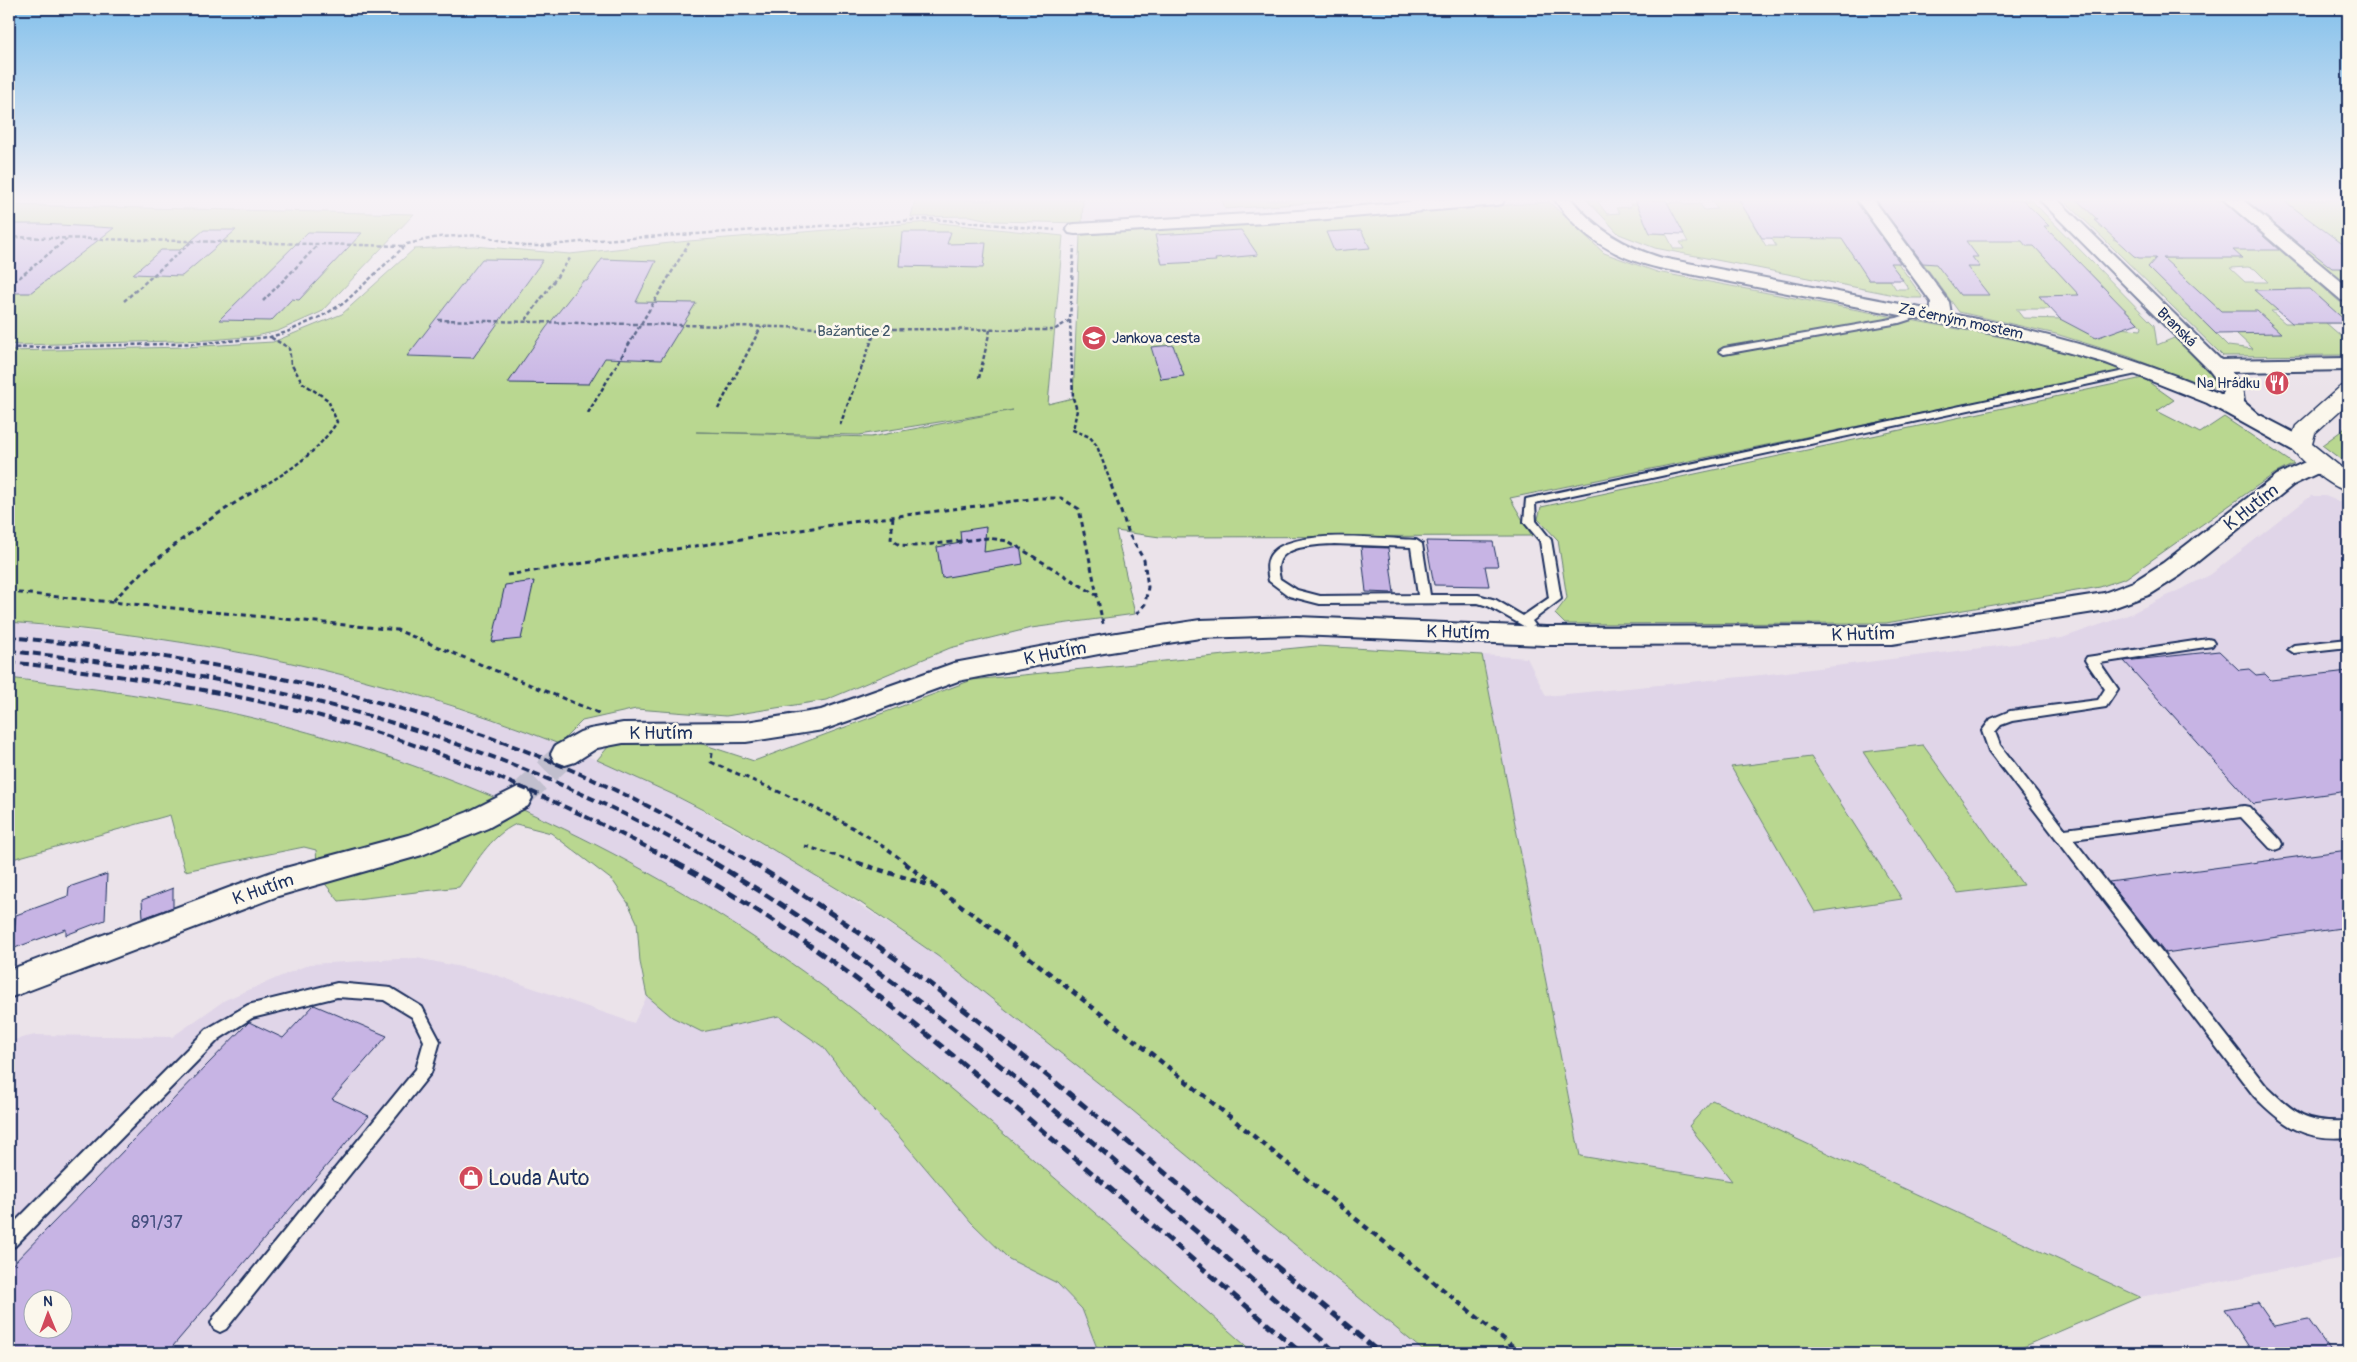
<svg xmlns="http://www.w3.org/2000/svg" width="2357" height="1362" viewBox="0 0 2357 1362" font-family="Pangolin,sans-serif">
<rect width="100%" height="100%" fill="#ebe3ea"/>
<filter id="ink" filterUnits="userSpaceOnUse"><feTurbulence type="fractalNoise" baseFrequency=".02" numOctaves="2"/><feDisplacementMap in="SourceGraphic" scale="10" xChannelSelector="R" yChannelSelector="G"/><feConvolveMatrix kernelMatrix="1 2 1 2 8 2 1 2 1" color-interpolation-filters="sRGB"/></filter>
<g filter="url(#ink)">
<!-- built -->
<path fill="#e0d5e8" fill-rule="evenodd" d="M1083,200H1222L1228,217L1082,223Z
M2311,496H2325L2340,502L2348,509V1257L2140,1297L1712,1100L1733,1181L1580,1156L1482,655L1527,658L1546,696L1761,675L2062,638L2128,615L2210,575Z
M9,622L186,643L325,669L395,688L531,733L597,760L672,794L801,866L939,957L1121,1101L1426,1353H1254L1056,1179L876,1026L738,927L673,887L613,854L473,789L338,742L204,708L63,684L9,678Z
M417,958L490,973L634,1023L647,996L672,1017L779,1016L823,1047L858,1093L896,1133L971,1222L1009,1259L1057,1283L1082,1309L1097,1348L1096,1353H9V1041L35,1035L172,1037L225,1000L310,964ZM32,1300H62V1330H32Z"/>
<!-- green -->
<path fill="#b9d790" stroke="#6a8377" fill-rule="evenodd" d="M915,200H1083L1082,223L994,221L970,216L911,217Z
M1222,200H1354L1225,209Z
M1587,200H1612L1597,201L1607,214L1620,213L1616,208L1631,207L1630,204H1634L1682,202L1684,205L1700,204L1704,210L1717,209L1711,200H1853L1923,298H1910L1655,248L1619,234ZM1753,224L1808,238H1778L1774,232H1768L1776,246H1766ZM1647,226L1680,227L1688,242H1680L1684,249H1674L1666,234L1651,233ZM1892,271H1896L1909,289H1896L1890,280H1869Z
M1877,200L2025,203L2023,200H2031L2154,325L2157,345L2174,338L2211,372L2219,383L2216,387H2204L2130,357L2056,334L1959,312ZM2046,233H2051L2072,255L2041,254L2038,246L2025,245ZM1975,253L1977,256L1972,257L1980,267H1945ZM2062,270H2087L2113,297H2104ZM2016,309H2067L2063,319L2023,318ZM2102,309H2125L2142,327L2141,330L2119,328Z
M2064,200H2077L2090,212H2108L2255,229L2348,309V323H2326L2348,342V355L2223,356ZM2113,239H2117L2181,258H2156ZM2248,267L2255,269L2268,282H2245L2230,268ZM2301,289L2305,293H2315L2328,305H2303L2286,290ZM2294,310L2308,323H2285L2271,311ZM2236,314H2260L2280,333ZM2214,332L2237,334L2253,349L2228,346Z
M2241,200H2348V252L2345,250L2338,268H2348V287Z
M1549,202L1604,253L1657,272L2048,346L2125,371L1510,498L1532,536L1160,537L1116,531L1135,614L1031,628L950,648L826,700L726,716L636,709L582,721L559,744C384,674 197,637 9,622V351L184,347L273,342L342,314L414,249L474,246L570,254L689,241L930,222L1063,236L1048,404L1073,398L1080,235ZM1013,410L871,437L696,432L859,435Z
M9,205L414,214L321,312L278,331L256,336L211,340L19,345L9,344Z
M2143,378L2174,400L2157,411L2200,433L2224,417L2294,464L2274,474L2126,578L2100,587L1886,623L1565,624L1555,614L1567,598L1558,540L1538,519L1541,507Z
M2348,426V465L2322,445Z
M1316,646L1482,655L1580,1156L1732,1181L1689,1126L1712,1100L2140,1297L2009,1353H1426L1121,1101L939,957L861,903L732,825L672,794L597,760L609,746L633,741L696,742L754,761L972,680Z
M9,678C74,686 139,694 203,707C392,745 577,822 738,927C828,985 910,1054 991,1123C1080,1199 1167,1276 1254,1353H1096L1097,1348L1082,1309L1057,1283L1009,1259L971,1222L896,1133L858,1093L823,1047L779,1016L702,1032L672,1017L647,996L640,962L637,922L628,903L613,881L551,833L516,824C489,837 476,863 459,887L339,901L318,875L316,850L304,847L185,871L170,815L9,860Z
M1923,745L2023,885L1958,893L1863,752Z
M1811,757L1902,899L1815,912L1731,767Z"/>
<!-- building -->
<path fill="#c7b4e4" stroke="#1b2f5e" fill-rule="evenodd" d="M1635,200H1666L1684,234L1650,233Z
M1739,200H1855L1900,263H1890L1903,280H1869L1842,239L1762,238Z
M1876,200H2023L2049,226H2044L2138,323L2096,338L2060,319L2039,296L2079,295L2034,246H2026L2022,241H1966L1978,257H1972L1980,267H1967L1989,295H1960L1936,264L1923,263Z
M2077,200H2222L2279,250H2233L2242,258H2163L2221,311H2257L2281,333L2216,334L2148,267L2156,258H2139L2134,256L2094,220H2098Z
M2246,200H2283L2348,248V268H2332L2309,250H2306Z
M9,224H41L114,228L30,293H9Z
M204,230H236L182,276L133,274L161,250H180Z
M1241,230L1258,255L1215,259L1216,261L1162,264L1155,235Z
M1361,230L1370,248L1334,251L1326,232Z
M308,232L362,233L299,300L292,299L271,321L219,320Z
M902,232H951L947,244L986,243L983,268L899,266Z
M482,259L543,260L473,358L407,356Z
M602,259L656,261L636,302L696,303L661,360L605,358L589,384L508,383L546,328L583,281H587Z
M2310,289L2348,323H2292L2254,290Z
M1173,345L1184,376L1161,379L1151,347Z
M986,527L984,552L1020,546L1023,564L942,578L937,547L961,543L960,531Z
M1426,541L1493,542L1498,566H1485L1489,586L1434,585Z
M1361,547L1388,548L1394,593L1366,592Z
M534,581L521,639L492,642L505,585Z
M2219,651L2239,670L2249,669L2256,675L2265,674L2271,680L2348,671V791L2253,804L2124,661Z
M2348,850V927L2165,953L2109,882Z
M107,874L105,920L66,935V929L12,949L16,915L68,896L69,887Z
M173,888V907L143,918L142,900Z
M314,1005L387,1036L332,1099L369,1116L167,1353H9V1268L247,1024L249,1022L283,1038ZM32,1300H62V1330H32Z
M2258,1303L2274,1326L2308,1319L2332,1353H2253L2224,1309Z"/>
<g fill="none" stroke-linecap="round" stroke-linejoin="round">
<!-- minor-tunnel -->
<path stroke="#c1bfce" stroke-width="26" stroke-dasharray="26 13" stroke-linecap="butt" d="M518,798L565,754"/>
<defs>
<path id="service" d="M1921,310L1924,311V315L1899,323L1724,354L1719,351L1724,348L1897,318Z
M2143,367L2148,370L2146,372L1535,503L1536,521L1551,540L1561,599L1532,621L1535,625L1529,629L1488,606L1478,603L1320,604L1289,596L1269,581C1267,571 1265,560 1273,552C1296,528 1384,539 1416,540L1422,544L1430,595H1478L1496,600L1523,616L1549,598L1540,541L1524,522L1526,499ZM1334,544L1411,547L1418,595L1320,596L1297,590L1280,579C1279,574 1277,568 1279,563C1284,545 1319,545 1334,544Z
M2208,639L2212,640L2214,643L2212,646L2100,663L2118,689L2106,707L2012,721L2001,725L1995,732L2000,745L2065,829L2244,806L2249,807L2280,840L2282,844L2280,848L2275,850L2270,848L2241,817L2073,839L2266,1086C2296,1114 2305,1123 2348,1121V1137C2304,1141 2284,1126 2254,1096L1989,751L1982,731L1991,719L2010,711L2098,700L2105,689L2087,663L2085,660L2087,657Z
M2348,639V647L2294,653L2288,649L2294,645Z
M337,983L391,988L422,1007L440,1041L431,1073L226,1329L220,1332L214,1329L211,1323L214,1317L416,1069L424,1041L412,1017L384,1000L337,997L252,1018L219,1039L15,1246L9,1249V1228L207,1029L248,1005Z"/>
<path id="minor" d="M1431,200H1504L1502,204L1496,205L1315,220L1075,234L1069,233L1066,229L1069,225L1075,224L1315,210Z
M1555,200H1572C1596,230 1626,247 1662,258L1931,310V302L1857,200H1874L1949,302L1951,314C2045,332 2135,357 2223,395L2222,387L2209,370L2040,200H2058L2221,360L2348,358V370L2231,372L2242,387L2244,402L2258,414L2308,440L2311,445L2308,450L2300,452L2292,450L2207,403L2106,363L2013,337L1659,268C1616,258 1580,237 1555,200Z
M2224,200H2243L2348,287V302L2341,300Z
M2324,459L2332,461L2335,466L2332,471L2316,474L2293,485L2181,575L2151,594L2107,610L1892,644L1546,645L1297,635L1200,638L1104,653L958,681L823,730L746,742L623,743L597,748L575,762L565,765L555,762L551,754L555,746L580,732L590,729L623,723L746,722L821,710L954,663L1104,635L1200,620L1297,617L1546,627L1892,626L2104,593L2133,582L2163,563L2277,475L2303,463Z
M518,787L528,790L532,798L528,806L488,828L422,855L278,896L9,998V970L274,871L408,835L468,812Z"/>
<path id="tertiary" d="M2348,385V403L2315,433L2312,444L2348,473V491C2330,487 2300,461 2289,445L2296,426L2340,387Z"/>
</defs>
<!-- service casing -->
<use href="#service" stroke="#1b2f5e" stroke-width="4"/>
<!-- minor casing -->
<use href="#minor" stroke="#1b2f5e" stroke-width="4"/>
<!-- tertiary casing -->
<use href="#tertiary" stroke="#1b2f5e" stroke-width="3"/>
<!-- path-far2 -->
<path stroke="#1b2f5e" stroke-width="2.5" stroke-dasharray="4 2.5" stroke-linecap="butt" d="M9,237L403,246
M9,286L67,239
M124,301L191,242
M263,301L318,245
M438,320L876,329L1054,330L1070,320L1074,246
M526,320L571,257
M1070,320L1073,398L1077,410L1073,430L1090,437L1097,446L1112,486
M9,348L206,343L270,337L287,332L322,316L344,303L407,244L438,237L479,235L524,246H541L600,240L932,219L1055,230
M979,378L990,330
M718,409L761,327
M588,413L689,243
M840,425L876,329
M263,486C293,469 318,451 337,422L328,400L303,383L291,364L289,348L270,337"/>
<!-- path-far1 -->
<path stroke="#1b2f5e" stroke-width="3" stroke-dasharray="5 4" stroke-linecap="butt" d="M1111,485L1130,536L1144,560L1148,587L1145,604L1134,617
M893,517L891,540L900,545L915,546L988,538L1008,541L1098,596
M507,575L852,522L1038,498H1061L1079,509L1103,624
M9,592L397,630L601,714
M113,601C158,554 209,517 265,485
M712,753L711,762C777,792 850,818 907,864
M805,846L862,864"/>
<!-- path -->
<path stroke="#1b2f5e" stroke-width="4.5" stroke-dasharray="6 5" stroke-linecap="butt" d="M858,863L935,887L992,928L1182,1078L1521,1353
M905,863L933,885"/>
<!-- service -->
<use href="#service" fill="#fbf7ec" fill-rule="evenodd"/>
<!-- minor -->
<use href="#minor" fill="#fbf7ec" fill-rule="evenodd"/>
<!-- tertiary -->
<use href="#tertiary" fill="#fbf7ec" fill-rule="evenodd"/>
<!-- rail-far1 -->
<path stroke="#1b2f5e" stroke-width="4" stroke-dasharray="8 4" stroke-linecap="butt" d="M9,637C187,655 364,687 531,753C608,784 682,822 754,864
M9,651C94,660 179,671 263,689C421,724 577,781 716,864
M9,662C106,673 202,687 297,710C431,743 557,799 679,864"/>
<!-- rail -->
<path stroke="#1b2f5e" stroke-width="5" stroke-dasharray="10 5" stroke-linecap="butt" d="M676,863C798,927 905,1015 1010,1103C1108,1186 1204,1270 1301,1353
M714,863C942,998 1136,1182 1337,1353
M752,863C890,946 1016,1049 1140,1152C1220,1219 1300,1286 1380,1353"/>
</g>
</g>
<!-- sky -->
<linearGradient id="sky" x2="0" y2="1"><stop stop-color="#83c0eb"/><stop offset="0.51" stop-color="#f6f2f6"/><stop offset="1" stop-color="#f6f2f6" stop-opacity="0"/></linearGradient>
<rect width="2357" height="391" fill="url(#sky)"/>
<!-- icons -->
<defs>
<symbol id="school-disc" viewBox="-11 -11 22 22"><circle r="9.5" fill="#d1495b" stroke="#fbf7ec"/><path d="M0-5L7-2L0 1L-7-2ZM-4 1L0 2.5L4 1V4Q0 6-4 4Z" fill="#fff"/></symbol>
<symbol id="restaurant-disc" viewBox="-11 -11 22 22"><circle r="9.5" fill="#d1495b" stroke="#fbf7ec"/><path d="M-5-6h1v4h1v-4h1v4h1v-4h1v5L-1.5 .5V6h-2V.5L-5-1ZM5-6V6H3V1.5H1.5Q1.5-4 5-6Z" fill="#fff"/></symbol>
<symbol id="shop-disc" viewBox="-11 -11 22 22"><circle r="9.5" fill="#d1495b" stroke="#fbf7ec"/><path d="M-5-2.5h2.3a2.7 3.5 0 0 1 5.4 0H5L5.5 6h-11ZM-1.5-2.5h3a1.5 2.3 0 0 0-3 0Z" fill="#fff"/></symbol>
</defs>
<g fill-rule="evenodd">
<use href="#school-disc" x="1080" y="324" width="28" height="28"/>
<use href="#restaurant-disc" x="2263" y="369" width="28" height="28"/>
<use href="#shop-disc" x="457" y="1164" width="28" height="28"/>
</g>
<g text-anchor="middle" stroke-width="5" stroke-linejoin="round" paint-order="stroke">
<!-- far-street labels -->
<g font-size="15" fill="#1b2f5e" stroke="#fbf7ec">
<text transform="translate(1961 321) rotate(12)" y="5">Za černým mostem</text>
<text transform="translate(2177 327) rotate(45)" y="5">Branská</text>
</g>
<!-- far-park labels -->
<g font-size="15" fill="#42596a" stroke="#fbf7ec">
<text x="854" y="336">Bažantice 2</text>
</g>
<!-- far-poi labels -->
<g font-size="15" fill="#1b2f5e" stroke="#fbf7ec" text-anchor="start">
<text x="1112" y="343">Jankova cesta</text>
<text x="2260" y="388" text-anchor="end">Na Hrádku</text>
</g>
<!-- street labels -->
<g font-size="18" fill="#1b2f5e" stroke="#fbf7ec">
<text transform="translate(2251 507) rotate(-38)" y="6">K Hutím</text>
<text transform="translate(1458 632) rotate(2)" y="6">K Hutím</text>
<text transform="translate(1863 634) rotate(-2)" y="6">K Hutím</text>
<text transform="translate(1055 653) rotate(-11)" y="6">K Hutím</text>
<text x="661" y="739">K Hutím</text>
<text transform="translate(263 889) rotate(-19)" y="6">K Hutím</text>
</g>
<!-- near-number labels -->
<g font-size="18" fill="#465080">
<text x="157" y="1228">891/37</text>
</g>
<!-- near-poi labels -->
<g font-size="21" fill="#1b2f5e" stroke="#fbf7ec" text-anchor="start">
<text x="488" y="1185">Louda Auto</text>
</g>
</g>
<!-- margin -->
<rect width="2357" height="1362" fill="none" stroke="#fbf7ec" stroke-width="30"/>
<rect x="15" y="15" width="2327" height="1332" fill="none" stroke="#1b2f5e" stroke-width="2" filter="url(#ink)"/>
<!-- north arrow -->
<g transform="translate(48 1314) rotate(359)"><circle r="24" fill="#fbf7ec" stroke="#a1a7b3"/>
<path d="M0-4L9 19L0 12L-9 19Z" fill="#d1495b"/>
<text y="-8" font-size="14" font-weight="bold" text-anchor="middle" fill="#1b2f5e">N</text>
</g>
</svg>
